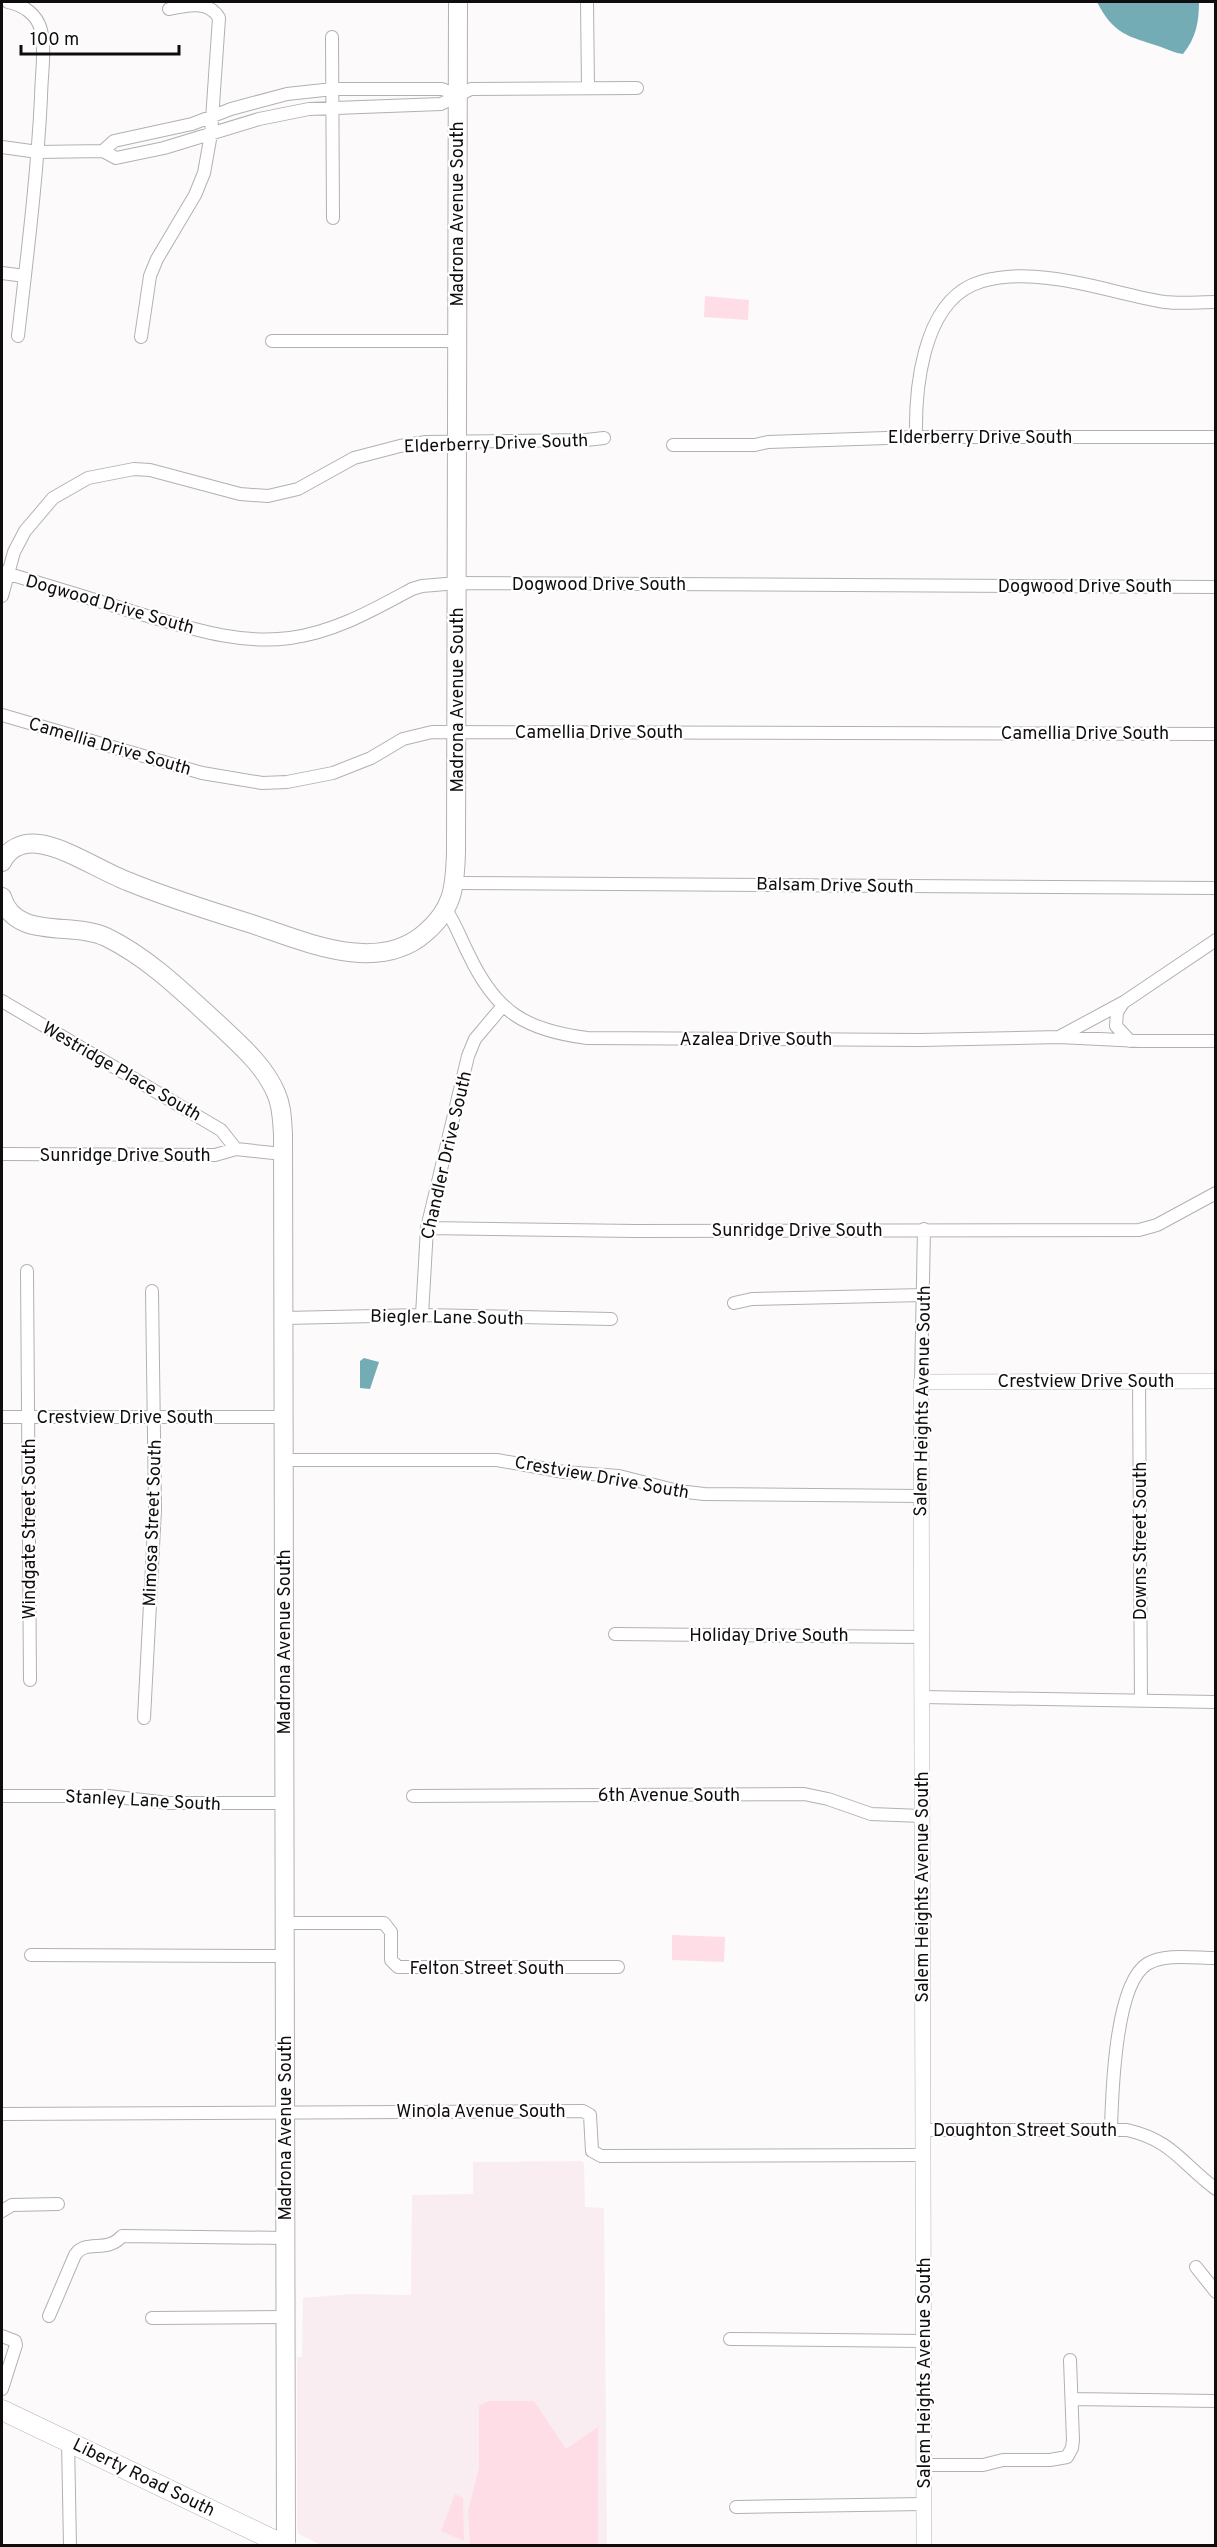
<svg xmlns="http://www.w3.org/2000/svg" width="1217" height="2547" viewBox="0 0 1217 2547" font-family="Overpass,sans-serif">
<rect width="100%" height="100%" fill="#fdfafb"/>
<!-- built -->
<path fill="#f9edf1" d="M582,2161L584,2163L585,2207L604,2208L607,2545L323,2546L299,2534L297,2529V2357H302L303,2298L351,2294L411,2295L412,2195L473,2194V2162Z"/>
<!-- green -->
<path fill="#fedde7" d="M705,296L749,300L748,320L704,317Z
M672,1935L725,1937L724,1962L672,1960Z
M489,2401H534L566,2449L598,2427V2545H470L468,2511L479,2468V2406Z
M455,2494L463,2498L464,2541L441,2531Z"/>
<!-- water -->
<path fill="#74acb5" d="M1097,2H1199C1199,22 1196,38 1183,54C1175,53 1169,50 1161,47C1128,36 1114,35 1097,2Z
M364,1358L379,1362L370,1389L360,1388V1361Z"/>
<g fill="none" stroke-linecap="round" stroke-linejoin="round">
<defs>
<path id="minor" d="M8,2C23,5 37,14 41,30C46,51 41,77 41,98C37,178 27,257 18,336
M587,2L588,88
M332,37L333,218
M458,95L442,89H333L287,94L231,109L192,124L114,141L103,151L116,158L164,148L259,119L309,109L441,104L471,89L637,88
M2,147L38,152L103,151
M2,273L25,276
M141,337L150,276L157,259L195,195L204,173L211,134L219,18C209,0 187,5 169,9
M272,341H457
M916,437C915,390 922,308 972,285C994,275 1025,275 1048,278C1088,282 1126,296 1165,302C1181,304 1199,302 1216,302
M673,445H755L768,442L916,437H1216
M2,572C47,585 92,599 137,613C187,627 237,645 290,638C335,632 373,610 412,589L422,586L458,583L1216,587
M2,596L14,552L25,531L53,498L88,478L134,469L150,470L240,494L268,496L298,489L354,458L400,446L426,442L586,440L604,438
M2,715L202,773L262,783L287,782L333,773L371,758L403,739L432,732L1216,734
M455,883L1216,888
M446,910C456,924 461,940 469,955C496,1012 525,1030 587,1038L920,1040L1059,1037L1140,1041H1216
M2,1001L221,1130L236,1149
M1123,1003L1117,1012L1116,1026L1130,1041
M1059,1037L1124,1002L1216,940
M2,1154L215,1155L236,1149L283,1154
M427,1228L635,1231L1139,1230L1157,1225L1216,1193
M27,1271L30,1680
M734,1303L752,1299L923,1295
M422,1315L427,1228L468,1056L475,1039L502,1007
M284,1318L422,1315L611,1319
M1139,1381L1141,1701
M921,1382L924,1229
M2,1417H284
M284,1460H497L564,1472L619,1476L678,1491L704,1494L920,1496
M615,1634L922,1637
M922,1697L1216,1702
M144,1718L155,1509L152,1291
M2,1796H108L169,1803H284
M413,1796L804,1794L828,1799L871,1814L922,1816
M285,1923H384L391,1932V1960L398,1967H618
M31,1955L285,1956
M2,2114L583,2111L590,2115L592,2151L601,2156L924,2155
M1111,2129C1112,2093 1115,1984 1147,1964C1165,1953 1194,1958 1216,1958
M923,2130H1127C1172,2140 1182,2164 1216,2189
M2,2211L12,2205L58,2204
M1196,2267L1216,2292
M49,2316L75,2255C86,2238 107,2254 122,2236L286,2238
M152,2318L286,2317
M2,2336L15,2341L16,2345L2,2389
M730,2339L924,2341
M1072,2399L1216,2401
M68,2441L70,2546
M924,2465H983L1003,2460H1050L1067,2457L1072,2448L1073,2440L1070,2360
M736,2507L924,2504"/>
<path id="tertiary" d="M924,2546L921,1382L1216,1381"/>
<path id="secondary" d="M2,862C9,848 23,842 39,844C65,847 101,871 127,881C168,898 210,911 252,924C304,941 377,975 425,933C453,909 455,888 456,852L458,2
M2,897C15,941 73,921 106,937C149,958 183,992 218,1024C240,1045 264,1065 276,1093C282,1106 282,1120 283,1134L286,2546"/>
<path id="primary" d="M2,2410L286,2546"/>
</defs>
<!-- minor casing -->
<use href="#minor" stroke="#b4b0b1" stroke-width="14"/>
<!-- tertiary casing -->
<use href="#tertiary" stroke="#b4b0b1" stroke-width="16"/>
<!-- secondary casing -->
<use href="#secondary" stroke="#b4b0b1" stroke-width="20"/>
<!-- primary casing -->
<use href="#primary" stroke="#b4b0b1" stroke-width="21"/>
<!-- minor -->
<use href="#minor" stroke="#fff" stroke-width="12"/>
<!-- tertiary -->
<use href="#tertiary" stroke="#fff" stroke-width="15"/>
<!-- secondary -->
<use href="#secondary" stroke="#fff" stroke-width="18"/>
<!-- primary -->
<use href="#primary" stroke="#fff" stroke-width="20"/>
</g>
<g text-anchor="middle" stroke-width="4.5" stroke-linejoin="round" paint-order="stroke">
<!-- street labels -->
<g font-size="18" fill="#0f0d0e" stroke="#fff">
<text transform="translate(457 214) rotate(-90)" y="6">Madrona Avenue South</text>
<text x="980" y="443">Elderberry Drive South</text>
<text transform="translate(496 443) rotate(-2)" y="6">Elderberry Drive South</text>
<text x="599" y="590">Dogwood Drive South</text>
<text x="1085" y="592">Dogwood Drive South</text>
<text transform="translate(110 604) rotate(16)" y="6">Dogwood Drive South</text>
<text transform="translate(457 700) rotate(-90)" y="6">Madrona Avenue South</text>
<text x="599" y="738">Camellia Drive South</text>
<text x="1085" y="739">Camellia Drive South</text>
<text transform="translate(110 746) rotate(16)" y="6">Camellia Drive South</text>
<text transform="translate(835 885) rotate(1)" y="6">Balsam Drive South</text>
<text x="756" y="1045">Azalea Drive South</text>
<text transform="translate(122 1071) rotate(30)" y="6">Westridge Place South</text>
<text x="125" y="1161">Sunridge Drive South</text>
<text transform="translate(446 1155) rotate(-77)" y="6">Chandler Drive South</text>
<text x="797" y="1236">Sunridge Drive South</text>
<text transform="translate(447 1317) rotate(1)" y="6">Biegler Lane South</text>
<text x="1086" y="1387">Crestview Drive South</text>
<text transform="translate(922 1401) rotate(-89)" y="6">Salem Heights Avenue South</text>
<text x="125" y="1423">Crestview Drive South</text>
<text transform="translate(602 1477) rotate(10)" y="6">Crestview Drive South</text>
<text transform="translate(152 1523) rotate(-88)" y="6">Mimosa Street South</text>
<text transform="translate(29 1529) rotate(-90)" y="6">Windgate Street South</text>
<text transform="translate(1140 1541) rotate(-90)" y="6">Downs Street South</text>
<text x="769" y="1641">Holiday Drive South</text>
<text transform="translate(284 1642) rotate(-90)" y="6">Madrona Avenue South</text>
<text x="669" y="1801">6th Avenue South</text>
<text transform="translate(143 1800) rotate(3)" y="6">Stanley Lane South</text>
<text transform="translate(922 1887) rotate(-90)" y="6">Salem Heights Avenue South</text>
<text x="487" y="1974">Felton Street South</text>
<text x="481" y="2117">Winola Avenue South</text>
<text transform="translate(285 2128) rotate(-90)" y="6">Madrona Avenue South</text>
<text x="1025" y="2136">Doughton Street South</text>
<text transform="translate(924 2373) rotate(-90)" y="6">Salem Heights Avenue South</text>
<text transform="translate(144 2477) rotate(26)" y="6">Liberty Road South</text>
</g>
</g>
<!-- border -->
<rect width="1217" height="2547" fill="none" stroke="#0f0d0e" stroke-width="6"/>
<!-- scale -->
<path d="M21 45v9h158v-9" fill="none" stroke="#0f0d0e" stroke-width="3"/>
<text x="30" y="45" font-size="18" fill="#0f0d0e" stroke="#ffffff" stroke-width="4.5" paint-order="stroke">100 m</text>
</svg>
